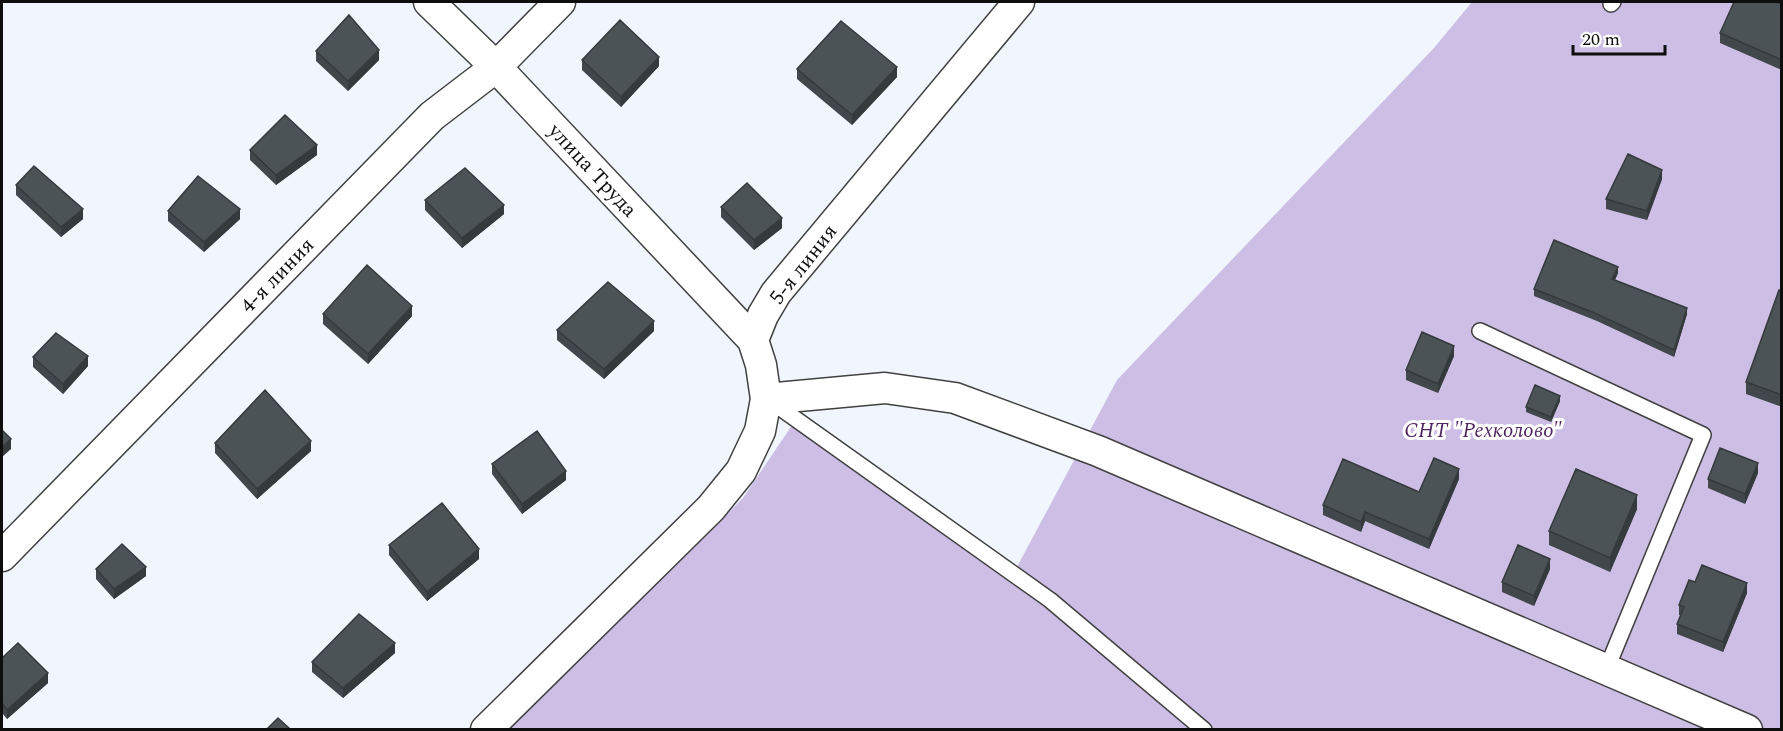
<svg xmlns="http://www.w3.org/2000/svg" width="1783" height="731" viewBox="0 0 1783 731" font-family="Spectral,serif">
<rect width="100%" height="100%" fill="#f1f5fd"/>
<!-- green -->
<path fill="#cdbee5" d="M1472,2H1781V729L508,730L743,498L801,412L1010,580L1117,380L1434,48Z"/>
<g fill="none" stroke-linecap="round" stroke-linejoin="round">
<defs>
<path id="service" d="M1611,4L1613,2
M1480,331L1703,435L1607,668
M769,400L1050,600L1204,730"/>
<path id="minor" d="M429,2L496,67L753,340
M766,399L885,388L955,398L1098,451L1747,730
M2,556L432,116L496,67L560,2
M486,730L711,508L741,471L760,431L766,399L761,365L753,340L763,315L776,293L1019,2"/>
</defs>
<!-- service casing -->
<use href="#service" stroke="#414141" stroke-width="18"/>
<!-- minor casing -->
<use href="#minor" stroke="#414141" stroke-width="33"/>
<!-- service -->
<use href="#service" stroke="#fff" stroke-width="15"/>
<!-- minor -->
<use href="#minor" stroke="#fff" stroke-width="30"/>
</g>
<!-- wall -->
<path fill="#41474a" d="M1782,4V70L1720,43V33Z
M316,51L379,60L348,91L316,61Z
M582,60L659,66L621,107L582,70Z
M797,69L897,77L852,125L797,79Z
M250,150L317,155L276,185L250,160Z
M1662,179L1647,220L1606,209V199Z
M16,185L83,219L61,237L16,195Z
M425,200L504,214L462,248L425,210Z
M721,207L782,228L754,250L721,217Z
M168,211L240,219L204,252L168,221Z
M1618,273L1615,280L1687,314L1674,357L1597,321L1534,296V289Z
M1782,290V407L1746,394V382Z
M323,314L412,316L368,364L323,324Z
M557,330L654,331L604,379L557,340Z
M1454,356L1438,393L1406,380V370Z
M33,357L88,366L63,394L33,367Z
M1560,401L1551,422L1526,412V407Z
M215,443L311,451L257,499L215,453Z
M492,464L566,480L522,514L492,474Z
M1758,473L1745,504L1708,488V479Z
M1459,479L1429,549L1365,521L1361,532L1323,515V505L1419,492Z
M1637,509L1610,572L1549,545V531Z
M389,545L479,559L427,601L389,555Z
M96,569L146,576L114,599L96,579Z
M1550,569L1534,606L1502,592V582Z
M1695,582L1747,593L1723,652L1677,634V624L1681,615H1679V605Z
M395,653L343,698L312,672V662Z
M2,658L48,683L7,719L2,713Z"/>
<!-- shaded-wall -->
<path fill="#353a3c" d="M379,50V60L348,91V81Z
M659,57V66L621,107V97Z
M897,67V77L852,125V115Z
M317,145V155L276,185V175Z
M1662,170V179L1647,220V211Z
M504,205V214L462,248V238Z
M83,209V219L61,237V227Z
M240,209V219L204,252V242Z
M782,218V228L754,250V240Z
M1618,267V273L1612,286V279Z
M412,306V316L368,364V354Z
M1687,308V314L1674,357V350Z
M654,321V331L604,379V369Z
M1454,346V356L1438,393V384Z
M88,356V366L63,394V384Z
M1560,396V401L1551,422V417Z
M11,439V449L2,457V447Z
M311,441V451L257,499V489Z
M1758,463V473L1745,504V494Z
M1459,469V479L1429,549V539Z
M566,471V480L522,514V504Z
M1637,495V509L1610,572V558Z
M1365,512V521L1361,532V522Z
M479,549V559L427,601V592Z
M1550,559V569L1534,606V596Z
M146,567V576L114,599V589Z
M1747,583V593L1723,652V642Z
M395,643V653L343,698V688Z
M48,673V683L7,719V710Z"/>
<!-- building -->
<path fill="#4c5356" stroke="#353a3c" stroke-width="1.5" d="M1734,2H1776L1782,4V60L1720,33Z
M349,15L379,50L348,81L316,51Z
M620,20L659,57L621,97L582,60Z
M841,21L897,67L852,115L797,69Z
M285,115L317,145L276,175L250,150Z
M1628,154L1662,170L1647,211L1606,199Z
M34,166L83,209L61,227L16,185Z
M465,168L504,205L462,238L425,200Z
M198,176L240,209L204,242L168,211Z
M747,183L782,218L754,240L721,207Z
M1554,240L1618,267L1612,279L1687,308L1674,350L1597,314L1534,289Z
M367,265L412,306L368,354L323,314Z
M608,282L654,321L604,369L557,330Z
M1779,290H1782V395L1746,382Z
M1422,332L1454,346L1438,384L1406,370Z
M56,333L88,356L63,384L33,357Z
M1535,385L1560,396L1551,417L1526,407Z
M265,390L311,441L257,489L215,443Z
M2,430L11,439L2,447Z
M537,431L566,471L522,504L492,464Z
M1720,448L1758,463L1745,494L1708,479Z
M1434,458L1459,469L1429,539L1365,512L1361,522L1323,505L1343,459L1419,492Z
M1576,469L1637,495L1610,558L1549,531Z
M442,503L479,549L427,592L389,545Z
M122,544L146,567L114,589L96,569Z
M1518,545L1550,559L1534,596L1502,582Z
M1702,565L1747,583L1723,642L1677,624L1684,607L1679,605L1689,580L1695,582Z
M359,614L395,643L343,688L312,662Z
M18,643L48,673L7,710L2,703V658Z
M278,718L290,729H267Z"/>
<g text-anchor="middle" stroke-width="6" stroke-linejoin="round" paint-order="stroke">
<!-- street labels -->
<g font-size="21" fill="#0e0e0e" stroke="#fff">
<text transform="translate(593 170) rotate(47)" y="7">улица Труда</text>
<text transform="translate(803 264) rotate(-52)" y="7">5-я линия</text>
<text transform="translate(277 275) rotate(-46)" y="7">4-я линия</text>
</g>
<!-- park labels -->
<g font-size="21" font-style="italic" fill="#4e2560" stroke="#fff">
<text x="1483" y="437">СНТ "Рехколово"</text>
</g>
</g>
<!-- border -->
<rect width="1783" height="731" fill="none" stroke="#0e0e0e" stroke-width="6"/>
<!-- scale -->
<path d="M1573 45v9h92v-9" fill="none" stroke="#0e0e0e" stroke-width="3"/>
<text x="1582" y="45" font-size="18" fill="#0e0e0e" stroke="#ffffff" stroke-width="4.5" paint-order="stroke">20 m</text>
</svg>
